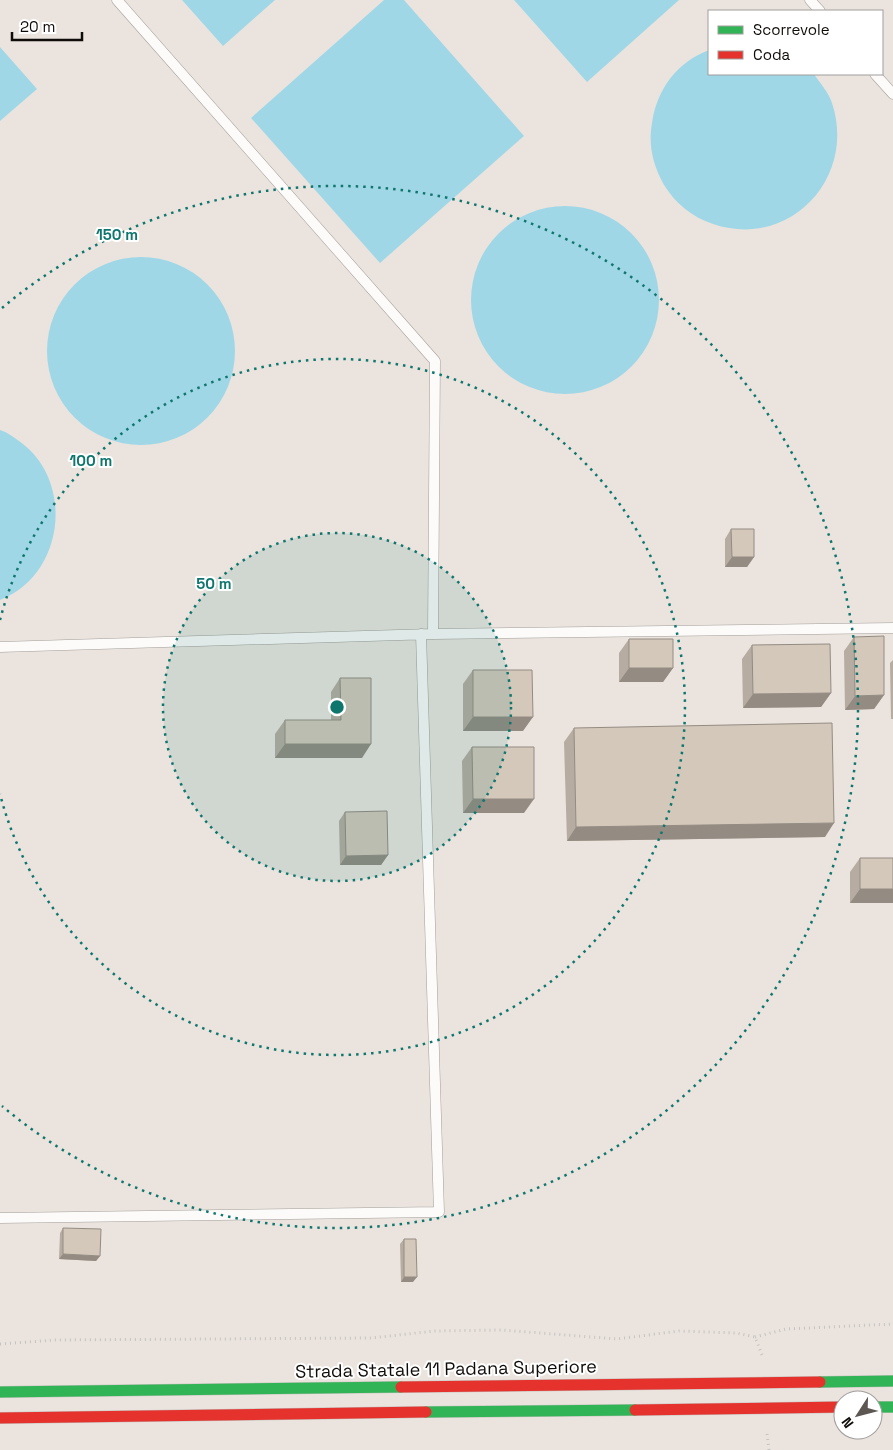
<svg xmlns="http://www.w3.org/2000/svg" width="893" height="1450" viewBox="0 0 893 1450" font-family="'Space Grotesk',sans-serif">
<rect width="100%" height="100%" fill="#ebe4de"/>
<!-- water -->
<path fill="#a0d7e7" d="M182,0H275L223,46Z
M384,0H404L524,136L380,263L251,118Z
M514,0H679L587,82Z
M0,47L37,89L0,121Z
M709,50V74H814C820,83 829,93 832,103C857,178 789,250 713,224C692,217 676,204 664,185C653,165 648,146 652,123C657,89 677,62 709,50Z
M471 300a94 94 0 1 1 188 0a94 94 0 1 1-188 0Z
M47 351a94 94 0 1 1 188 0a94 94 0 1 1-188 0Z
M0,430C9,433 15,438 23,444C75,485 63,576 0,600Z"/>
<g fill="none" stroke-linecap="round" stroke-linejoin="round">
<defs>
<path id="lane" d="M810,0L820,11
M875,74L893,94
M433,634L893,628
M0,647L433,634L435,361L117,0
M0,1218L439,1212L421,634"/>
<path id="fast" d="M820,1382L893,1381
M0,1392L401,1387
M873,1407H893
M426,1412L635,1410"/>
<path id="jam" d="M401,1387L820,1382
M635,1410L843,1407
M0,1418L426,1412"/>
</defs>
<!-- lane casing -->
<use href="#lane" stroke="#a39e99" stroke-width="11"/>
<!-- fast casing -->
<use href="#fast" stroke="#c3c0bd" stroke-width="12"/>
<!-- jam casing -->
<use href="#jam" stroke="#c3c0bd" stroke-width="12"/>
<!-- path -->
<path stroke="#c5c3c1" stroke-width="3" stroke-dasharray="1 4" stroke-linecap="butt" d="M755,1337L786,1329L893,1324
M0,1344L55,1340L371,1338L435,1331L502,1330L617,1339L679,1331L736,1333L755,1337L762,1355
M767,1434L769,1450"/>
<!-- lane -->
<use href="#lane" stroke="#fcfbfa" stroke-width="10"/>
<!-- fast -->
<use href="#fast" stroke="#30b455" stroke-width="11"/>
<!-- jam -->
<use href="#jam" stroke="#e5322d" stroke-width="11"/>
</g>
<!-- wall -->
<path fill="#b6aca1" d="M731,529L754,557L747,567H725V539Z
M854,637L884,695L874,709L845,710L844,651Z
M629,639L673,668L663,682H619V653Z
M752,645L831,693L821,707L743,708L742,659Z
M893,660V719H891L890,663Z
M473,670L523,731H463V684Z
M340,678L362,758H275V734L285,720H331V692Z
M574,728L825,837L567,841L564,742Z
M472,747L524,813H463L462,761Z
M345,812L388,855L381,865H340L339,821Z
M860,858H893V903H850V872Z
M63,1228L100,1256L96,1261L59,1259L60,1233Z
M404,1239L413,1282H401L400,1244Z"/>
<!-- shaded-wall -->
<path fill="#948c83" d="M732,557H754L747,567H725Z
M629,668H673L663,682H619Z
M831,693L821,707L743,708L753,694Z
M884,695L874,709L845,710L855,696Z
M473,717H533L523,731H463Z
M285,744H371L362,758H275Z
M473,799H534L524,813H463Z
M834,823L825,837L567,841L576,827Z
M388,855L381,865H340L346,856Z
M860,889H893V903H850Z
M63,1254L100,1256L96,1261L59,1259Z
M404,1277H417L413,1282H401Z"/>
<!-- building -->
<path fill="#d4c8bb" stroke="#948c83" d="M731,529H754V557H732Z
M884,636V695L855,696L854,637Z
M629,639H673V668H629Z
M830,644L831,693L753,694L752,645Z
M473,670H532L533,717H473Z
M340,678H371V744H285V720H341Z
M832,723L834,823L576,827L574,728Z
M472,747H534V799H473Z
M387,811L388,855L346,856L345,812Z
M860,858H893V889H860Z
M63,1228L101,1229L100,1256L63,1254Z
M404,1239H416L417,1277H404Z"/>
<!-- distance rings -->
<circle cx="337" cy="707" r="174" fill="#0f766e" fill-opacity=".12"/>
<g fill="none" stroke="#0f766e" stroke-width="2.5" stroke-dasharray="2.5 5">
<circle cx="337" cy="707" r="174"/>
<path d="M0 620A348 348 0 1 1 0 794"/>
<path d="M2 308A521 521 0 1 1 2 1106"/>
</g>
<g text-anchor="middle" stroke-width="4" stroke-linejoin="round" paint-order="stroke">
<!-- street labels -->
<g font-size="18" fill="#0f0b08" stroke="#fff">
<text transform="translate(446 1369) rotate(-1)" y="6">Strada Statale 11 Padana Superiore</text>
</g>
</g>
<circle cx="337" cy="707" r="8" fill="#0f766e" stroke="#fff" stroke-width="2.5"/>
<g font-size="15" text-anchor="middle" font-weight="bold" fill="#0f766e" stroke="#fff" stroke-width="4" stroke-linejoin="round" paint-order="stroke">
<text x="117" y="240">150 m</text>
<text x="91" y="466">100 m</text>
<text x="214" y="589">50 m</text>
</g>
<!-- legend -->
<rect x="708" y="10" width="175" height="65" fill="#ffffff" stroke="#9f9d9c"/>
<rect x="718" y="26" width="25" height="8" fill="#30b455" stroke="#9f9d9c"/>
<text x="753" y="35" font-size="15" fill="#0f0b08">Scorrevole</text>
<rect x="718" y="51" width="25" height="8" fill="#e5322d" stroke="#9f9d9c"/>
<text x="753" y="60" font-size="15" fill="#0f0b08">Coda</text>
<!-- north arrow -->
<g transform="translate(858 1415) rotate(234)"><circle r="24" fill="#ffffff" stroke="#9f9d9c"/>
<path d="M0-4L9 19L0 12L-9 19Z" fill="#5c5753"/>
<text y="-8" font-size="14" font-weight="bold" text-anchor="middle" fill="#0f0b08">N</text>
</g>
<!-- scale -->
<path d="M12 32v8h70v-8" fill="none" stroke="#0f0b08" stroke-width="2.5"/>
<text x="20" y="32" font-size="15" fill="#0f0b08" stroke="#ffffff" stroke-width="4" paint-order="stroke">20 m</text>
</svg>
